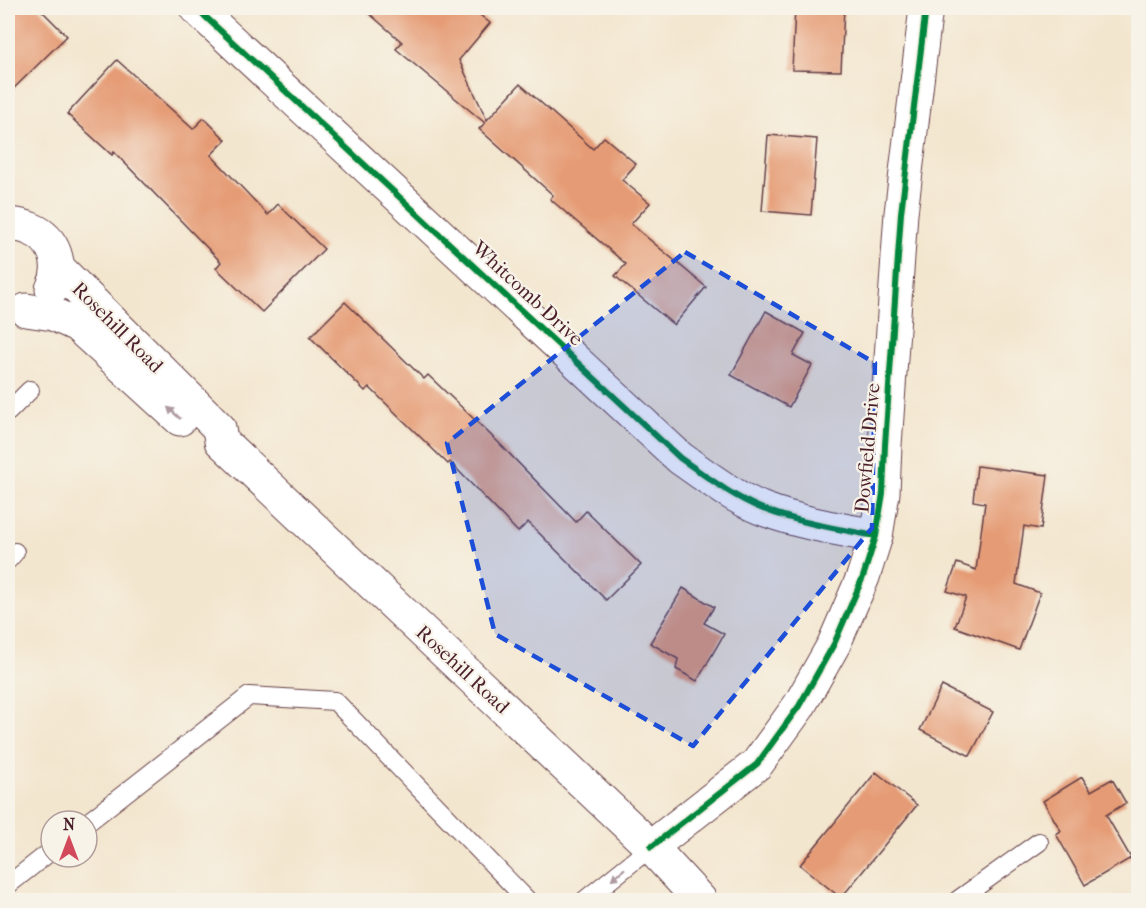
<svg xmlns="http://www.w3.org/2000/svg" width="1146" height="908" viewBox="0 0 1146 908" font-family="'IM FELL French Canon',serif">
<rect width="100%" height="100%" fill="#f7f3e8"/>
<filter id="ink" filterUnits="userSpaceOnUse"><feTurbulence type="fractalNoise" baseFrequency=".0167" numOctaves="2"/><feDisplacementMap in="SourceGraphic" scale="12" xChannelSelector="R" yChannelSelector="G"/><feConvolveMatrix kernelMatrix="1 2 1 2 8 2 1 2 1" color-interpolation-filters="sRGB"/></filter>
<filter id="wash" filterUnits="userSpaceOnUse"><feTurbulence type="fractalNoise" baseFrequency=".008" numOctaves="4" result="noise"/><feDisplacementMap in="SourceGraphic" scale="24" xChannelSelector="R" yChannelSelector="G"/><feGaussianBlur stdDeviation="1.35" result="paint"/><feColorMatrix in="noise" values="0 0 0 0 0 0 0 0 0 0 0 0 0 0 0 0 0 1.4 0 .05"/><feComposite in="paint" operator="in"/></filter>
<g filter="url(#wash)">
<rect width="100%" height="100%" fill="#f3e6cf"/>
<g id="blocks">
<!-- building -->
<path fill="#e59b75" d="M8,8H39L67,36L8,94Z
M363,8H471L490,23L459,60L487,120L520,84L593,149L604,137L636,164L622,180L650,203L631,224L706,287L674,325L615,276L626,264L550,199L553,195L479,129L485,123L396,49L402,42Z
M795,8H844L841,71L792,70Z
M117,60L193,129L204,118L226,140L211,155L268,215L278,204L324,249L262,312L216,268L221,262L114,152L112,155L67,114Z
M768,135L817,139L811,215L762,211Z
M345,302L424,379L428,375L499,443L576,522L586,511L641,565L606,600L528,522L518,532L450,462L448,464L369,387L365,391L310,337Z
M766,311L805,333L793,355L812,365L789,407L731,375Z
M977,466L1048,475L1041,529L1024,526L1016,584L1040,593L1019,650L955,627L966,597L947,591L957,563L976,570L985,503L973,501Z
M683,588L714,607L704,623L724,634L697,681L676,669L678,659L650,643Z
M942,686L993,712L970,756L920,730Z
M876,772L917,805L841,898L800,865Z
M1082,777L1091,791L1112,779L1126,803L1106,815L1131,858L1085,885L1056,834L1061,831L1043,801Z"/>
</g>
</g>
<g filter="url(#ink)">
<use href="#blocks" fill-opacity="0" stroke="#633d44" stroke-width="1.5"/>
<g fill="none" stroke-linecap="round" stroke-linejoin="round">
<defs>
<path id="service" d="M8,412L30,390
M8,560L15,552
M87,823L249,696L335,701L527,900
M8,885L51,851
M585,900L651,847
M958,900L1039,842"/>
<path id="minor" d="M196,8L680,458C707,477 733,497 763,509C800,523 838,529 876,536
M651,847L757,764L799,706L834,644L863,577L876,536L883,493L885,445L901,213L926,8"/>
<path id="secondary" d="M8,225C15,224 24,226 31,229C55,239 64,266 52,289
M58,268L219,428L221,441L651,847L700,900
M26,310L53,314L77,325L180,419"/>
</defs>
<!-- service casing -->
<use href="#service" stroke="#633d44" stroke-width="20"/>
<!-- minor casing -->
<use href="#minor" stroke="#633d44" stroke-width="35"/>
<!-- secondary casing -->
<use href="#secondary" stroke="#633d44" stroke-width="35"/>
<!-- service -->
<use href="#service" stroke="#fff" stroke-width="18"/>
<!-- minor -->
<use href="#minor" stroke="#fff" stroke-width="33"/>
<!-- secondary -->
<use href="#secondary" stroke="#fff" stroke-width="33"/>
<defs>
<path id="cycleway" d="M196,8L680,458C707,477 733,497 763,509C800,523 838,529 876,536
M651,847L757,764L799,706L834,644L863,577L876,536L883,493L885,445L901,213L926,8"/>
</defs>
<!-- cycleway casing -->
<use href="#cycleway" stroke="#f7f3e8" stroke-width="10"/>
<!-- cycleway -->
<use href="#cycleway" stroke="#00873e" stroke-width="6"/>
</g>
<!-- one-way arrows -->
<defs><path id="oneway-solid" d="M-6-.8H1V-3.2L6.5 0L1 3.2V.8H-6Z" transform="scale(1.5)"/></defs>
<g fill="#ae9aa0">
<use href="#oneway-solid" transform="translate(174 413) rotate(-138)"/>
<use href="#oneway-solid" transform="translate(618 874) rotate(141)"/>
</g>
</g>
<!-- marked area -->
<path fill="#1d4ed8" fill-opacity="0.2" stroke="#1d4ed8" stroke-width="4.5" stroke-dasharray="12 8" stroke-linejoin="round" d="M685,252L875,363L872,528L693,746L495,634L447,443Z"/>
<g text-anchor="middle" stroke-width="4.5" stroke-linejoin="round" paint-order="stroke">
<!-- street labels -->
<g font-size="20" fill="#4a1f2b" stroke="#f7f3e8">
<text transform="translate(528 293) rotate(43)" y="7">Whitcomb Drive</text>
<text transform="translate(118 327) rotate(45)" y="7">Rosehill Road</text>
<text transform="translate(867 448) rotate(-85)" y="7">Dowfield Drive</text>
<text transform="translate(463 669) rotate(43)" y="7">Rosehill Road</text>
</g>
</g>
<!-- margin -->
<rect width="1146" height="908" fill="none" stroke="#f7f3e8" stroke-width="30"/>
<!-- north arrow -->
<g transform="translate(69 839)"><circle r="28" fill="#f7f3e8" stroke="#b29e9c" stroke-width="1.5"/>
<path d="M0-4.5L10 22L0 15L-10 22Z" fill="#d1495b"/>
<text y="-9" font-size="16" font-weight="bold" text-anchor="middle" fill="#4a1f2b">N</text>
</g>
</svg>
